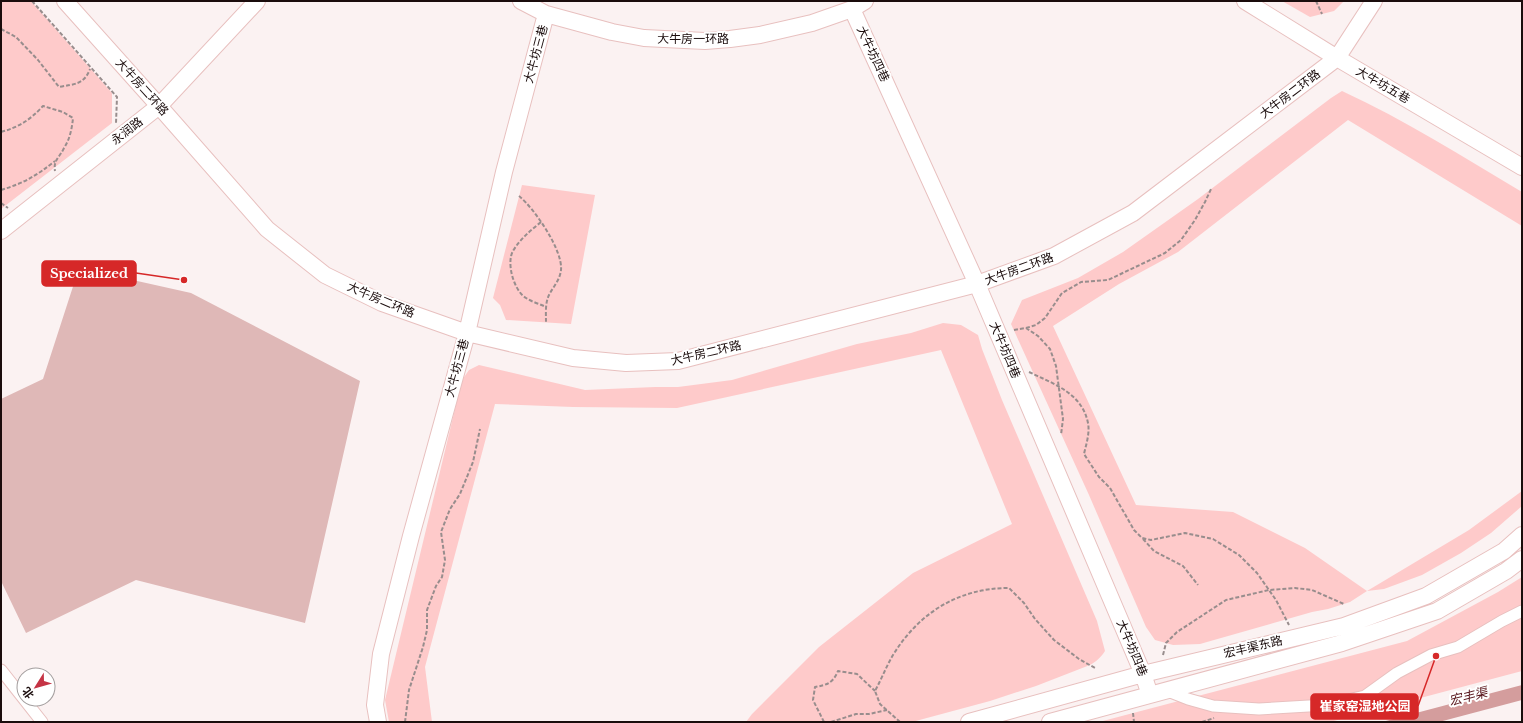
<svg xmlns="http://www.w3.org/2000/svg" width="1523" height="723" viewBox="0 0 1523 723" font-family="'Libre Baskerville','Noto Sans SC',serif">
<rect width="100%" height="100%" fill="#fbf2f2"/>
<!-- green -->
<path fill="#fecaca" d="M1,1H31L112,93V123L1,209Z
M1282,1H1344L1334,11L1310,17Z
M1342,91C1405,120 1463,157 1522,192V226L1348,120L1178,252L1119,284L1053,326L1136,505L1233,512L1305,548L1367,591L1469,530L1522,491V506L1491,533L1461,553L1422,575L1384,589L1367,591L1350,602L1328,609L1312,612L1200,644L1173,645L1155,640L1146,627L1089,495L1011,324L1022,300L1078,278L1123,252L1198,199L1331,98Z
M522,185L595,195L571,324L506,320L500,305L493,298Z
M943,323L961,325L978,335L982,349L1002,400L1097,621L1105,651C1101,657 1097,661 1090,665L1036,686L990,701L912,722H746L752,714L819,647L913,573L1012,524L941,350L677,408L573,407L495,404L425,667L432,722H389L385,700L462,380L469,370L479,365L585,390L655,387H678L732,380L857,344L911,333Z
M1522,577V671L1330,722H1099L1407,641L1498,592Z"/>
<!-- water -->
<path fill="#d49d9d" d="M1522,685V700L1439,722H1382Z"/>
<!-- building -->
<path fill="#dfb8b7" d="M79,268L191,293L360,381L305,623L136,580L26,633L1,581V399L43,379Z"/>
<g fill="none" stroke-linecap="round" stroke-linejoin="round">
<defs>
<path id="street" d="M1,670L42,722
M1165,690L1188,699L1213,706L1259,709L1326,705L1365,696L1397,673L1431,655L1458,647L1502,621L1522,611"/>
<path id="secondary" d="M65,1L159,106L267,229L325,275L382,303L467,333L573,358L626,363L678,361L977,284L1054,256L1133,213L1337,58L1374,1
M521,1L546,14L612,32L644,38L705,41L730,39L760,35L812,23L852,9L865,1
M1245,1L1337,58L1522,167
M852,9L977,284L1143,674L1150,695
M1,231L159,106L257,1
M378,722L375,705L381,654L411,536L467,333L504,172L546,14
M969,722L1143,674L1344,626L1426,596L1504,551L1522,535
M1050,722L1342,643L1437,611L1506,571L1522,559"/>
</defs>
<!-- street casing -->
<use href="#street" stroke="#e8c0bf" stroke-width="13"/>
<!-- secondary casing -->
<use href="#secondary" stroke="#e8c0bf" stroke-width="18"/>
<!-- path -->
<path stroke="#988d8d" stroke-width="2" stroke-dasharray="4 2" stroke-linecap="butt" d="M32,1L117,97L116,123
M1316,1L1322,14
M1,29L16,37L38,60L59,87C74,84 84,85 90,69
M1,132C19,127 30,120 43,106L63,112L73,118C72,128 70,139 64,148C60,157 53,160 55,171
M1,190C24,183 36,176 55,161
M519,196C534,208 563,250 561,270C560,280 553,287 549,295C545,303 546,314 546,322
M1,203L8,208
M541,222C530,231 520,239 513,251C506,263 514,291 526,298C532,302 540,304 546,307
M1026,328L1036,325L1045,318L1062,293L1081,282L1108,280L1165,253L1181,240L1195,220L1205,202L1211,189
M1014,330L1026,328L1038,336L1050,349L1056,366L1063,419L1061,435
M1029,372C1054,384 1082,393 1088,423C1090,433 1086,445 1084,454L1099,477L1110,488L1134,530L1142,538L1151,540L1185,533L1213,539L1239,555L1257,573L1276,600L1289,625
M1143,539L1154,551L1183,566L1198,585
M1163,655L1166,643L1177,632L1226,600L1269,590L1295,588L1312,590L1344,604
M1133,713L1134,722
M405,722L409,690L423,647L427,630V610L436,586L442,577L445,560L441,532L450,509L460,494L473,462L480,429
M824,722L813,700L815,687C827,685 833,683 838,671L857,674L875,691
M831,722L856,714H869L887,710
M900,722L880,704L875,691C881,680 886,667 893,655C919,613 958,588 1009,588L1024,603L1035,619L1054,640L1079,659L1095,668
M1202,722L1214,718"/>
<!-- street -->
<use href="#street" stroke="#fff" stroke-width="11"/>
<!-- secondary -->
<use href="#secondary" stroke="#fff" stroke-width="16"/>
</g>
<g text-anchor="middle" stroke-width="4" stroke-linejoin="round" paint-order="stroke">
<!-- street labels -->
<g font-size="12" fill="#1a0c0c" stroke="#fff">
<text x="693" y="43">大牛房一环路</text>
<text transform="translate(536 54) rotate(-75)" y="4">大牛坊三巷</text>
<text transform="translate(873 54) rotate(65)" y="4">大牛坊四巷</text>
<text transform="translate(1383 85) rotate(30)" y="4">大牛坊五巷</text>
<text transform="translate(142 87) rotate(48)" y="4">大牛房二环路</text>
<text transform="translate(1290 94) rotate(-37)" y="4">大牛房二环路</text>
<text transform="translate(127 131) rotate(-38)" y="4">永润路</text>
<text transform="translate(1019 269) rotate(-20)" y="4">大牛房二环路</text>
<text transform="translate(381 300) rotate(23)" y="4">大牛房二环路</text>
<text transform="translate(1005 350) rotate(67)" y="4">大牛坊四巷</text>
<text transform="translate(706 353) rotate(-13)" y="4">大牛房二环路</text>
<text transform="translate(457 368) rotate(-75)" y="4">大牛坊三巷</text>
<text transform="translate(1253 647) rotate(-13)" y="4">宏丰渠东路</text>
<text transform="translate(1132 648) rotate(67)" y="4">大牛坊四巷</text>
</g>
<!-- water labels -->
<g font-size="13" font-style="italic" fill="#5a181e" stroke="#fff">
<text transform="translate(1468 696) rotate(-14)" y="5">宏丰渠</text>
</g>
</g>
<!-- callouts -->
<path fill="none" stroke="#d62828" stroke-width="1.5" d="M184 280L136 273M1436 656L1418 706"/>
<g fill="#d62828" stroke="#fff" stroke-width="1.5">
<circle cx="184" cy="280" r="4"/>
<circle cx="1436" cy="656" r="4"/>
</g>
<g fill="#d62828" stroke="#d62828" stroke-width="1.5">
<rect x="42" y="261" width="94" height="25" rx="4"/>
<rect x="1311" y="694" width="107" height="25" rx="4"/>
</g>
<g font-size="13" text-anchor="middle" font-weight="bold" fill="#fff">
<text x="89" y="278">Specialized</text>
<text x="1365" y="711">崔家窑湿地公园</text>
</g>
<!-- border -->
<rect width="1523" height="723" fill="none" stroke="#1a0c0c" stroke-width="4"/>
<!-- north arrow -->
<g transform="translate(36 687) rotate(233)"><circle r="19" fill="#ffffff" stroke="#a39e9e"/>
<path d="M0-3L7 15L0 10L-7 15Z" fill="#c53445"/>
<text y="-6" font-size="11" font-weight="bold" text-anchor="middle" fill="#1a0c0c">北</text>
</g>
</svg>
